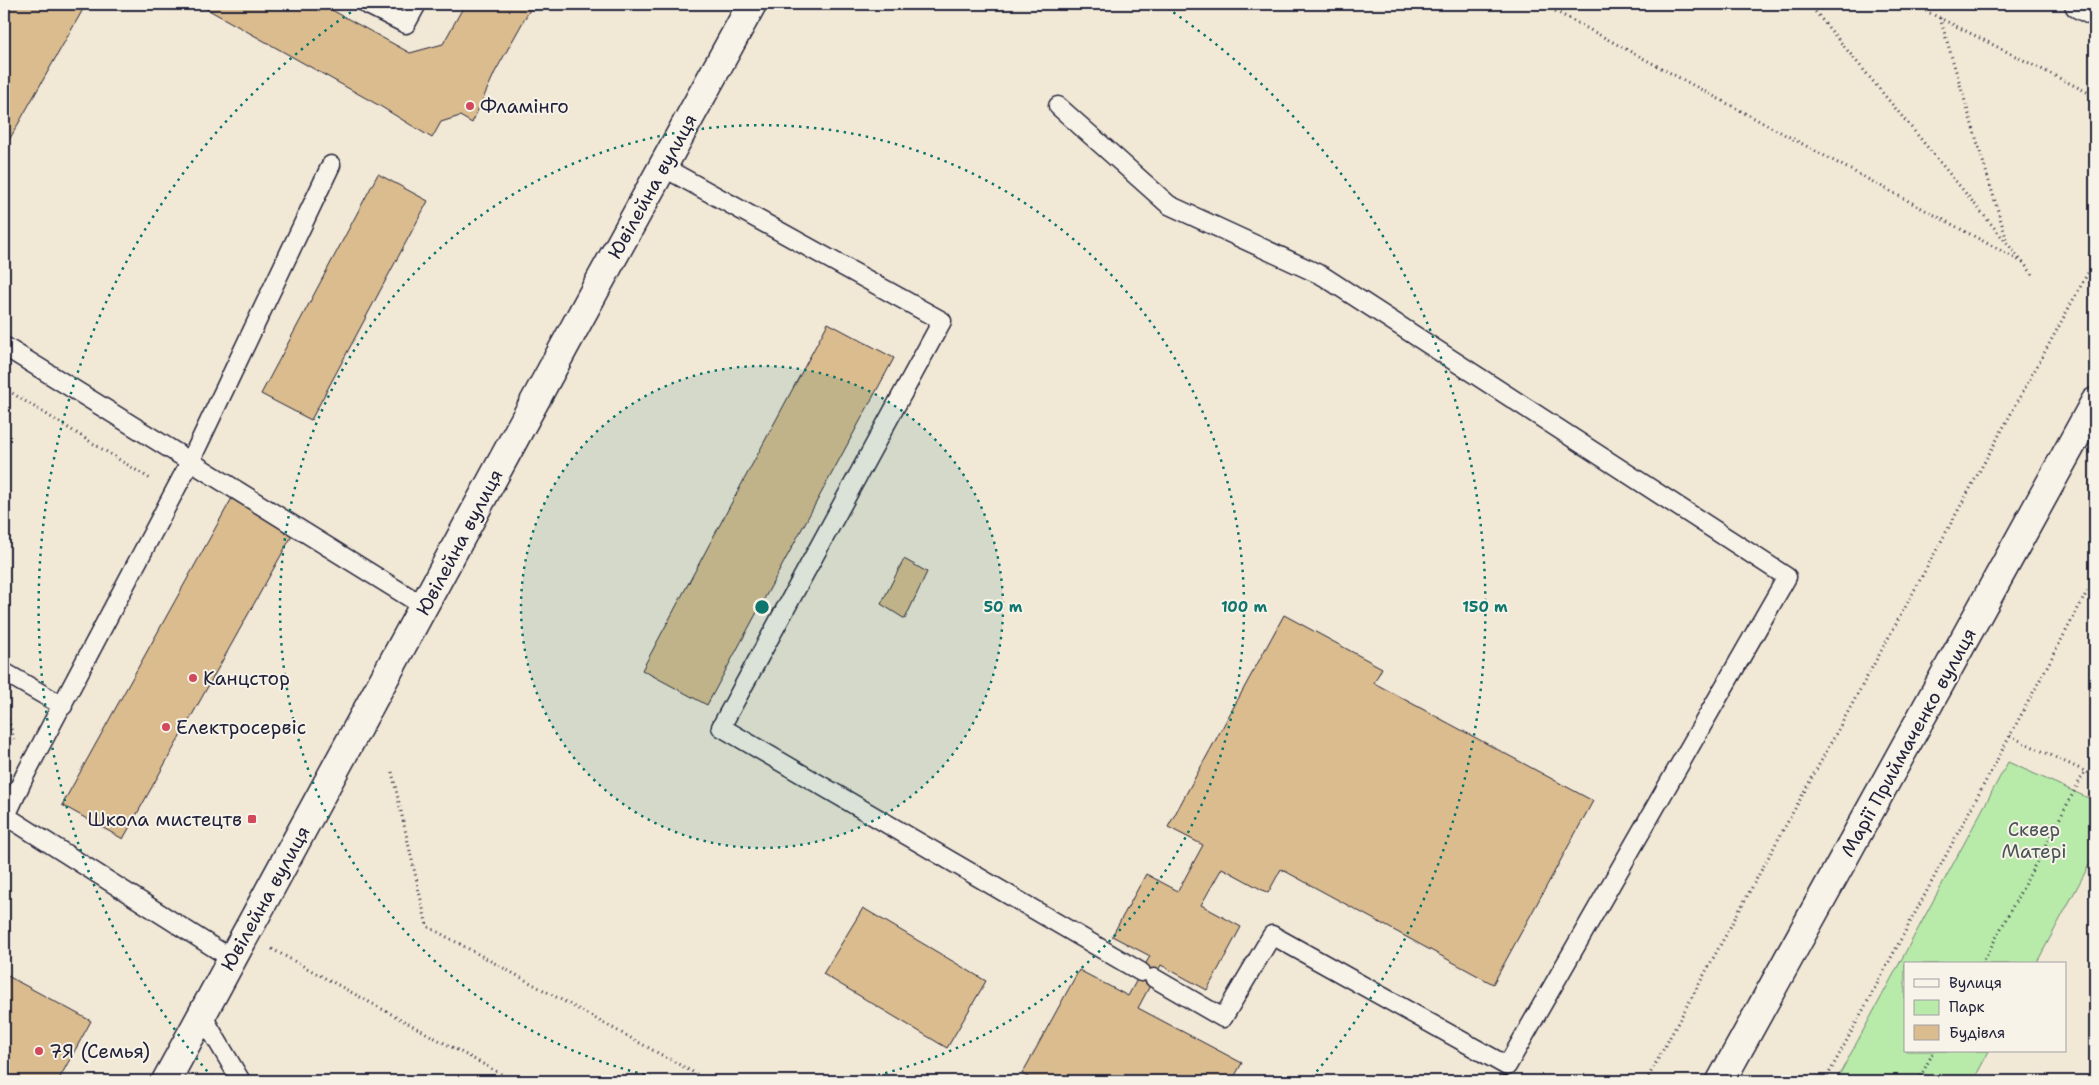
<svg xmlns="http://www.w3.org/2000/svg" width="2099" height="1085" viewBox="0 0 2099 1085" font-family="'Shantell Sans',sans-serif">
<rect width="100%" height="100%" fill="#f1e8d6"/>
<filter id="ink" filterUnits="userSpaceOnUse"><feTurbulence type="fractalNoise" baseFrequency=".02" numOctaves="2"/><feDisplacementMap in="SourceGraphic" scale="10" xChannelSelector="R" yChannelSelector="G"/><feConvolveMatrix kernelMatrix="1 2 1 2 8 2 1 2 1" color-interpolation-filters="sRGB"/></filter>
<g filter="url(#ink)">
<!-- green -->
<path fill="#b8eaa9" stroke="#6d8672" d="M2008,762L2095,801V854L2036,964H1905V1051H1989L1973,1081H1836Z"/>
<!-- building -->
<path fill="#dabc8e" stroke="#22223b" d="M4,4H86L4,149Z
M198,4H321L410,53L443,44L465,4H533L495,72L472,123L460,116L441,122L432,138L380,106Z
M378,174L428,201L311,420L261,394Z
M828,323L894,358L707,705L642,670Z
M232,498L294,532L123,839L62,805Z
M904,559L927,572L905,619L881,604Z
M1284,615L1382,668L1374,683L1593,801L1493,984L1281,869L1268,893L1222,868L1201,905L1241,927L1207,990L1161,965L1138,1008L1242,1063L1232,1081H1035L1022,1074L1079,970L1128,996L1150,956L1112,936L1146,874L1178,891L1203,845L1168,827Z
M863,908L986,981L947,1048L823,974Z
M4,974L91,1021L58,1081H4Z
M2095,1066V1081H2087Z"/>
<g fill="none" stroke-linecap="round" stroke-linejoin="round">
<defs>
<path id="lane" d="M366,4L406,24L417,4
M1058,106L1169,205L1323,276L1787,577L1507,1066L1272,935L1223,1018L1154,978
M663,167L942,321L721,727L1141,972
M4,346L425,607
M4,672L63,706
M232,959L6,816L25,775L190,462L331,165
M202,1015L241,1081"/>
<path id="secondary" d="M2079,4L2095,12
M166,1081L595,290L752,4
M1721,1081L2095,402"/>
</defs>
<!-- lane casing -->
<use href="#lane" stroke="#22223b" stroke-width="21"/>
<!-- secondary casing -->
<use href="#secondary" stroke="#22223b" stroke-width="31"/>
<!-- path -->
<path stroke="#22223b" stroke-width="3" stroke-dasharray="1 4" stroke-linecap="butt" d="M1542,4L2022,262
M1809,4L2035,277
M1912,4L2095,96
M1940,18L2007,241
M4,388L152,480
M4,705L14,739
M2010,736L2095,776
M392,772L427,926L709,1081
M272,949L514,1081
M1982,964L2085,771
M1646,1081L2095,260
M1825,1081L2095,577
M1918,1081L1934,1051"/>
<!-- lane -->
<use href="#lane" stroke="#f7f3e8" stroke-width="18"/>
<!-- secondary -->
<use href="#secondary" stroke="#f7f3e8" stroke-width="28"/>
</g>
</g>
<!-- distance rings -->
<circle cx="762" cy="607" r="241" fill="#0f766e" fill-opacity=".12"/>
<g fill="none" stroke="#0f766e" stroke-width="2.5" stroke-dasharray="2.5 5">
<circle cx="762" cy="607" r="241"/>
<path d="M674 1081A482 482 0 1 1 850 1081"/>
<path d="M212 1077A723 723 0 0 1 363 4M1161 4A723 723 0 0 1 1312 1077"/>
</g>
<!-- markers -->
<g fill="#d1495b" stroke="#f7f3e8" stroke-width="2">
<circle cx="470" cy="106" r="5"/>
<circle cx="193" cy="678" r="5"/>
<circle cx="166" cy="727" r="5"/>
<rect x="247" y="814" width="10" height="10" rx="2.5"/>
<circle cx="39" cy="1051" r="5"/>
</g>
<g text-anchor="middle" stroke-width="4" stroke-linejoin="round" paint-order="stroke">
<!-- poi labels -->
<g font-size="19" fill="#22223b" stroke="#f7f3e8" text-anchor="start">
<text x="480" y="113">Фламінго</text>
<text x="203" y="685">Канцстор</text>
<text x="176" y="734">Електросервіс</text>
<text x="242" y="826" text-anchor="end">Школа мистецтв</text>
<text x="49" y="1058">7Я (Семья)</text>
</g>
<!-- street labels -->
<g font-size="19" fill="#22223b" stroke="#f7f3e8">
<text transform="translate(652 186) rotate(-61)" y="7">Ювілейна вулиця</text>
<text transform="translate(459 542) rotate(-62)" y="7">Ювілейна вулиця</text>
<text transform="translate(1908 742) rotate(-61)" y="7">Марії Приймаченко вулиця</text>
<text transform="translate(265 898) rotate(-61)" y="7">Ювілейна вулиця</text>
</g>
<!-- park labels -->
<g font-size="19" fill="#485456" stroke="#f7f3e8">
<text x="2034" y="836">Сквер<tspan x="2034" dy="22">Матері</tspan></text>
</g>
</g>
<circle cx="762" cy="607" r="8" fill="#0f766e" stroke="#f7f3e8" stroke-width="2.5"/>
<g font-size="15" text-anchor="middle" font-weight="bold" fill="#0f766e" stroke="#f7f3e8" stroke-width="4" stroke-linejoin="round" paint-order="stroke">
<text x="1003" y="612">50 m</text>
<text x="1244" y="612">100 m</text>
<text x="1485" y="612">150 m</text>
</g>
<!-- margin -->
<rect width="2099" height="1085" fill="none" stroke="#f7f3e8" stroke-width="20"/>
<rect x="10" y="10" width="2079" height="1065" fill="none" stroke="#22223b" stroke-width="2" filter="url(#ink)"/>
<!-- legend -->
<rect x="1904" y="962" width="162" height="90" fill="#f7f3e8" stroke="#a29fa3"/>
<rect x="1914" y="979" width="25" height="8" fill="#f7f3e8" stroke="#a29fa3"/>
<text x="1949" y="988" font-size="15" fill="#22223b">Вулиця</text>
<rect x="1914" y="1000" width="25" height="15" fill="#b8eaa9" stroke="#a29fa3"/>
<text x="1949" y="1012" font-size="15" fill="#22223b">Парк</text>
<rect x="1914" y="1025" width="25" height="15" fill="#dabc8e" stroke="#a29fa3"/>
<text x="1949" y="1038" font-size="15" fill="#22223b">Будівля</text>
</svg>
